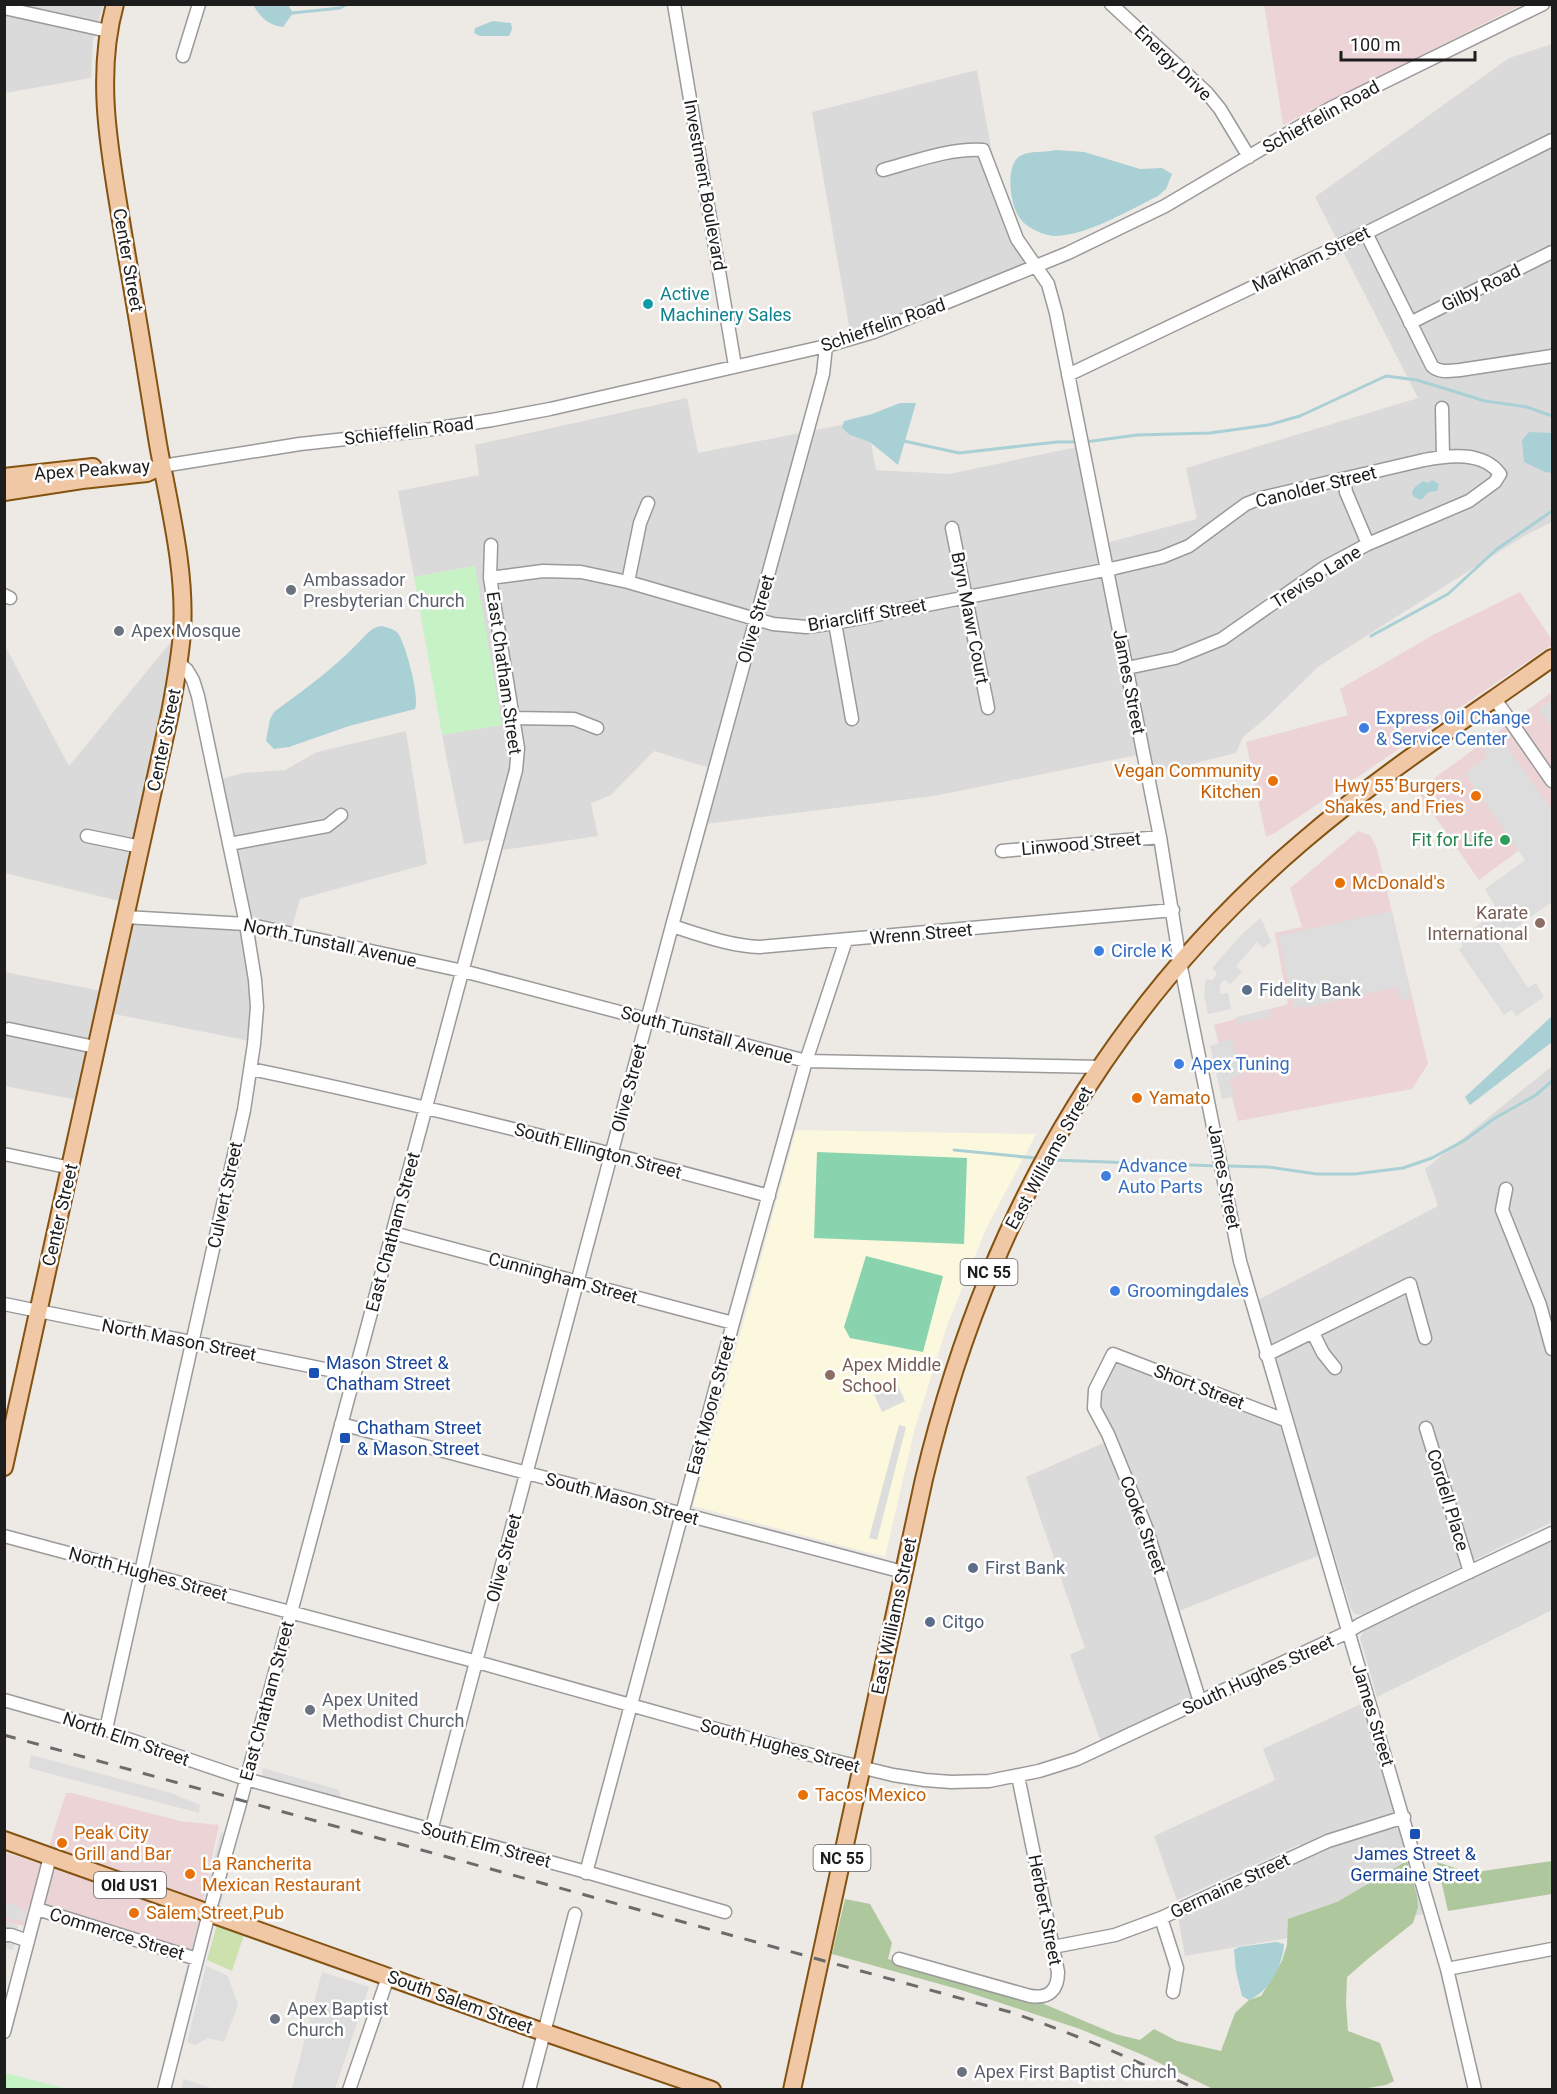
<svg xmlns="http://www.w3.org/2000/svg" width="1557" height="2094" viewBox="0 0 1557 2094" font-family="Roboto,sans-serif">
<rect width="100%" height="100%" fill="#ede9e4"/>
<!-- residential -->
<path fill="#dbdada" d="M5,5H103L93,40L91,78L5,93Z
M1552,44V522L1524,536L1319,666L1265,719L1243,737L1236,753L1152,774L1106,543L1197,519L1186,468L1418,398L1315,197L1509,58Z
M977,70L993,159L1007,206L1035,259L965,292L898,319L850,332L812,112Z
M687,398L698,453L867,420L876,470L949,474L1077,447L1137,755L934,796L704,824L720,771L654,751L611,795L591,803L598,836L503,850L495,839L464,844L442,735L501,725L475,570L474,566L414,577L398,491L479,475L475,445Z
M171,642L169,678L123,902L5,873L4,644L69,766Z
M406,731L427,864L300,899L292,927L252,917L222,779L243,773L285,770L317,752Z
M136,924L242,929L250,972L252,1003L250,1041L114,1014L129,930Z
M4,972L102,991L77,1100L5,1086Z
M1552,1066V1522L1362,1615L1355,1614L1351,1609L1256,1301L1438,1206L1425,1169Z
M1115,1361L1273,1419L1283,1429L1320,1555L1179,1611L1202,1696L1102,1745L1070,1655L1085,1648L1026,1477L1115,1438L1098,1402Z
M1552,1540V1610L1377,1697L1360,1638L1364,1630Z
M1363,1703L1425,1914L1185,1956L1178,1916L1306,1859L1300,1844L1177,1900L1154,1836L1275,1780L1263,1749Z"/>
<!-- commercial -->
<path fill="#ecd4d6" d="M1264,4H1521V5L1283,125Z
M1520,592L1552,640V645L1275,833L1266,837L1246,742L1348,715L1340,689L1433,635Z
M1552,692V826L1479,880L1420,795L1421,788Z
M1358,831L1370,835L1377,849L1428,1064L1412,1089L1238,1121L1214,1025L1288,1004L1275,933L1302,927L1290,888Z
M66,1793H72L180,1821L219,1825L192,1952L29,1904L24,1926L5,1922L4,1852L43,1865Z"/>
<!-- education -->
<path fill="#fbf8de" d="M796,1130L1036,1134L986,1229L948,1323L915,1428L885,1557L693,1506Z"/>
<!-- grass -->
<path fill="#cde1af" d="M217,1925L244,1935L232,1971L207,1960Z"/>
<!-- forest -->
<path fill="#aec79d" d="M1407,1861L1417,1896L1418,1907L1413,1923L1369,1958L1347,1977L1346,2003L1348,2031L1380,2043L1394,2081L1386,2085L1362,2089H1213L1143,2055L1080,2029L961,1990L832,1954L845,1899L870,1904L892,1943L888,1959L1044,2004L1115,2034L1140,2040L1154,2029L1177,2041L1221,2051L1235,2013L1249,2000L1261,1996L1282,1961L1287,1945L1288,1919L1337,1902Z
M1552,1861V1894L1448,1911L1437,1862L1470,1873Z"/>
<!-- park -->
<path fill="#c6f2c5" d="M475,566L502,725L442,735L414,577Z
M4,2073H5L68,2089H5Z"/>
<!-- pitch -->
<path fill="#8ad3af" d="M817,1152L967,1158L964,1244L814,1238Z
M866,1256L943,1276L923,1352L850,1338L844,1327Z"/>
<!-- parking -->
<path fill="#ddd" d="M1552,700V726L1539,709Z
M1499,736L1552,810V902L1511,931L1506,926L1496,939L1528,988L1536,983L1544,997L1516,1016L1512,1010L1504,1015L1459,950L1463,946L1459,939L1498,911L1485,889L1525,860L1465,773L1488,756L1483,748Z
M1392,911L1411,998L1400,1000L1397,987L1304,1008L1302,1005L1294,1007L1278,936Z
M1261,918L1271,942L1263,948L1257,942L1236,966L1242,972L1230,984L1224,980L1220,985V994L1228,993L1231,1009L1208,1014L1204,995L1206,979L1213,980L1217,973L1212,968L1244,932Z
M1269,1009L1272,1016L1238,1024L1236,1017Z
M1232,1039L1241,1075L1229,1078L1234,1097L1222,1099L1210,1046Z
M896,1381L905,1401L882,1412L873,1392Z
M899,1425L906,1427L877,1540L869,1538Z
M31,1755L171,1793L200,1805L199,1813L29,1768Z
M263,1768L339,1790L342,1800L262,1776Z
M236,1822L241,1823L220,1907L216,1906Z
M221,1832L224,1833L208,1897L204,1896Z
M4,1903L21,1907V1910L26,1911L24,1922L5,1917Z
M4,1922L18,1925L13,1950L5,1948Z
M198,1922L201,1923L159,2089L156,2090Z
M206,1966L228,1976L238,2005L224,2042L208,2038L195,2045L187,2042Z
M322,1972L369,1987L335,2089H292Z
M184,2079L214,2089H181Z"/>
<!-- water -->
<path fill="#a9d0d5" d="M253,5H288L293,13L283,27C267,25 261,17 253,5Z
M493,21L511,23L512,29L509,36H480L474,33L475,28Z
M1056,150L1084,152L1140,169L1162,168L1172,174L1166,189L1158,196C1129,210 1087,236 1054,236C1042,235 1025,227 1019,217C1010,204 1005,165 1020,156C1029,150 1046,153 1056,150Z
M900,403H916L898,465L870,442L850,435L842,428L844,421L872,414Z
M1529,432L1552,433V473L1545,472L1524,462L1522,440Z
M1432,480L1439,484L1437,491L1429,492L1421,500L1414,497L1412,493L1414,488L1423,481L1428,483Z
M382,626C388,628 396,629 399,635C406,647 420,696 415,709L349,726L289,747L274,749L266,741L270,719L274,712C302,691 332,670 356,645C365,637 370,627 382,626Z
M1552,1016V1042L1470,1105L1465,1097Z
M1276,1942L1284,1944C1283,1965 1269,1992 1249,2000L1242,1996L1236,1971L1234,1950L1239,1947Z"/>
<g fill="none" stroke-linecap="round" stroke-linejoin="round">
<!-- stream -->
<path stroke="#a9d0d5" stroke-width="3" d="M292,13L340,8L347,4
M904,441L959,453L1057,442H1078
M1085,442L1137,435L1210,433L1268,425L1300,416L1386,376L1417,380L1485,401L1527,407L1552,416
M1371,636L1448,594L1497,549L1552,511
M954,1150L1035,1158
M1052,1160L1218,1166
M1225,1166L1268,1167L1317,1174H1355L1403,1168L1432,1158L1465,1140L1495,1118L1536,1095L1552,1081"/>
<defs>
<path id="minor" d="M674,4L735,366
M1111,4L1207,93L1220,109L1249,157
M4,8L108,31
M183,56L199,4
M883,170C916,161 949,148 983,150L1017,239L1048,284L1056,313L1160,837L1180,962L1240,1261L1447,1969L1475,2090
M1366,233L1432,366C1439,373 1450,371 1460,370L1552,356
M1410,323L1552,252
M1068,375L1366,233L1552,140
M1442,408L1443,456
M162,466L300,444L419,431L492,420L550,409L826,346L874,332L1068,253L1165,206L1331,108L1543,4
M1344,480L1346,492L1368,544
M952,528L988,708
M490,578L543,571L581,572L628,582L773,624L806,627L835,623L1115,568L1162,557L1189,546L1246,504L1261,498L1424,460C1449,455 1483,451 1500,474L1495,482L1469,501L1368,544L1325,567L1222,639L1175,658L1127,668
M628,582L640,523L648,503
M4,595L10,598
M835,623L852,719
M1495,699L1552,781
M513,718L574,719L597,728
M87,836L141,847
M229,844L327,826L341,815
M1002,851L1160,837
M125,917L246,924L463,971L806,1061L1101,1067
M672,926C701,935 730,946 760,947L1173,910
M9,1029L95,1047
M251,1069C425,1105 597,1149 769,1196
M4,1154L71,1168
M1506,1189L1502,1210L1540,1305L1552,1349
M393,1233L733,1323
M4,1304L354,1375
M1313,1333L1323,1353L1335,1368
M1266,1355L1410,1284L1425,1338
M341,1424L903,1572
M1426,1428L1470,1572
M4,1536L470,1660L791,1750L893,1775L925,1780L951,1782L989,1781L1039,1771L1077,1759L1348,1632L1359,1625L1414,1598L1552,1533
M4,1700L106,1729L125,1738L246,1779L579,1870L725,1912
M1200,1702L1146,1527L1108,1434L1094,1408L1095,1390L1113,1354L1285,1420
M106,1729L244,1110L254,1044L257,1007L255,980L246,924L198,696L193,680L187,670L179,663
M431,1831L672,926L823,374L826,346
M586,1873L733,1323L806,1061L846,940
M37,1909L197,1959
M1161,1918L1177,1968L1173,1992
M4,1935H11L28,1941
M1053,1947L1115,1935L1161,1918L1328,1841L1404,1817
M899,1959L1030,1996C1049,1999 1058,1990 1058,1972L1018,1776
M1447,1969L1552,1949
M4,2032L50,1857
M164,2090L209,1913L239,1807L516,770L518,748L490,578L491,545
M349,2090L388,1977
M529,2090L575,1914"/>
<path id="major" d="M4,477L93,467
M4,492L82,480L147,473L162,466
M4,1467L170,713C175,686 180,660 182,632C186,569 169,506 158,444C147,374 135,303 123,233C111,158 94,79 115,4
M4,1840L523,2025L712,2090
M792,2090L924,1479C984,1227 1104,1011 1302,842C1381,774 1468,718 1552,658"/>
</defs>
<!-- minor casing -->
<use href="#minor" stroke="#9a9a9a" stroke-width="15"/>
<!-- major casing -->
<use href="#major" stroke="#845211" stroke-width="20"/>
<!-- minor -->
<use href="#minor" stroke="#fff" stroke-width="12"/>
<!-- major -->
<use href="#major" stroke="#f0c8a5" stroke-width="16"/>
<!-- rail -->
<path stroke="#6b6b6b" stroke-width="3" stroke-dasharray="12 12" stroke-linecap="butt" d="M4,1735L1010,2012C1075,2034 1136,2060 1198,2090"/>
</g>
<!-- markers -->
<circle fill="#0f9aa8" stroke="#fff" stroke-width="2" cx="648" cy="304" r="6"/>
<g fill="#6b7280" stroke="#fff" stroke-width="2">
<circle cx="291" cy="590" r="6"/>
<circle cx="119" cy="631" r="6"/>
<circle cx="310" cy="1710" r="6"/>
<circle cx="275" cy="2019" r="6"/>
<circle cx="962" cy="2072" r="6"/>
</g>
<g fill="#3f7fe0" stroke="#fff" stroke-width="2">
<circle cx="1364" cy="728" r="6"/>
<circle cx="1099" cy="951" r="6"/>
<circle cx="1179" cy="1064" r="6"/>
<circle cx="1106" cy="1176" r="6"/>
<circle cx="1115" cy="1291" r="6"/>
</g>
<g fill="#e8710a" stroke="#fff" stroke-width="2">
<circle cx="1273" cy="781" r="6"/>
<circle cx="1476" cy="796" r="6"/>
<circle cx="1340" cy="883" r="6"/>
<circle cx="1137" cy="1098" r="6"/>
<circle cx="803" cy="1795" r="6"/>
<circle cx="62" cy="1843" r="6"/>
<circle cx="190" cy="1874" r="6"/>
<circle cx="134" cy="1913" r="6"/>
</g>
<circle fill="#2e9e5b" stroke="#fff" stroke-width="2" cx="1505" cy="840" r="6"/>
<g fill="#8d6e63" stroke="#fff" stroke-width="2">
<circle cx="1540" cy="923" r="6"/>
<circle cx="830" cy="1375" r="6"/>
</g>
<g fill="#5c6f8a" stroke="#fff" stroke-width="2">
<circle cx="1247" cy="990" r="6"/>
<circle cx="973" cy="1568" r="6"/>
<circle cx="930" cy="1622" r="6"/>
</g>
<g fill="#1a4fb4" stroke="#fff" stroke-width="2">
<rect x="308" y="1367" width="12" height="12" rx="3"/>
<rect x="339" y="1432" width="12" height="12" rx="3"/>
<rect x="1409" y="1828" width="12" height="12" rx="3"/>
</g>
<g text-anchor="middle" stroke-width="5" stroke-linejoin="round" paint-order="stroke">
<!-- shield labels -->
<g fill="#fff" stroke="#616161" stroke-width="1.5">
<rect x="960.5" y="1259" width="57" height="26" rx="4.5"/>
<rect x="813.5" y="1845" width="57" height="26" rx="4.5"/>
<rect x="94" y="1872" width="72" height="26" rx="4.5"/>
</g>
<g font-size="16" font-weight="bold" fill="#1d1d1d">
<text x="989" y="1278">NC 55</text>
<text x="842" y="1864">NC 55</text>
<text x="130" y="1891">Old US1</text>
</g>
<!-- street labels -->
<g font-size="18" fill="#1d1d1d" stroke="#fff">
<text transform="translate(1173 63) rotate(44)" y="6">Energy Drive</text>
<text transform="translate(1321 117) rotate(-29)" y="6">Schieffelin Road</text>
<text transform="translate(705 185) rotate(80)" y="6">Investment Boulevard</text>
<text transform="translate(1311 259) rotate(-26)" y="6">Markham Street</text>
<text transform="translate(128 260) rotate(80)" y="6">Center Street</text>
<text transform="translate(1481 288) rotate(-26)" y="6">Gilby Road</text>
<text transform="translate(883 325) rotate(-19)" y="6">Schieffelin Road</text>
<text transform="translate(409 431) rotate(-7)" y="6">Schieffelin Road</text>
<text transform="translate(92 470) rotate(-4)" y="6">Apex Peakway</text>
<text transform="translate(1316 487) rotate(-14)" y="6">Canolder Street</text>
<text transform="translate(1316 577) rotate(-32)" y="6">Treviso Lane</text>
<text transform="translate(867 615) rotate(-10)" y="6">Briarcliff Street</text>
<text transform="translate(970 618) rotate(79)" y="6">Bryn Mawr Court</text>
<text transform="translate(756 619) rotate(-74)" y="6">Olive Street</text>
<text transform="translate(504 673) rotate(82)" y="6">East Chatham Street</text>
<text transform="translate(1129 682) rotate(79)" y="6">James Street</text>
<text transform="translate(164 740) rotate(-78)" y="6">Center Street</text>
<text transform="translate(1081 844) rotate(-5)" y="6">Linwood Street</text>
<text transform="translate(921 934) rotate(-5)" y="6">Wrenn Street</text>
<text transform="translate(330 943) rotate(12)" y="6">North Tunstall Avenue</text>
<text transform="translate(707 1035) rotate(15)" y="6">South Tunstall Avenue</text>
<text transform="translate(629 1088) rotate(-75)" y="6">Olive Street</text>
<text transform="translate(598 1151) rotate(15)" y="6">South Ellington Street</text>
<text transform="translate(1049 1158) rotate(-61)" y="6">East Williams Street</text>
<text transform="translate(1224 1177) rotate(79)" y="6">James Street</text>
<text transform="translate(225 1195) rotate(-78)" y="6">Culvert Street</text>
<text transform="translate(60 1215) rotate(-77)" y="6">Center Street</text>
<text transform="translate(393 1232) rotate(-75)" y="6">East Chatham Street</text>
<text transform="translate(563 1278) rotate(15)" y="6">Cunningham Street</text>
<text transform="translate(179 1340) rotate(11)" y="6">North Mason Street</text>
<text transform="translate(1199 1387) rotate(21)" y="6">Short Street</text>
<text transform="translate(711 1405) rotate(-75)" y="6">East Moore Street</text>
<text transform="translate(622 1499) rotate(15)" y="6">South Mason Street</text>
<text transform="translate(1448 1500) rotate(73)" y="6">Cordell Place</text>
<text transform="translate(1143 1525) rotate(70)" y="6">Cooke Street</text>
<text transform="translate(504 1558) rotate(-75)" y="6">Olive Street</text>
<text transform="translate(148 1574) rotate(15)" y="6">North Hughes Street</text>
<text transform="translate(894 1616) rotate(-78)" y="6">East Williams Street</text>
<text transform="translate(1258 1675) rotate(-25)" y="6">South Hughes Street</text>
<text transform="translate(267 1701) rotate(-75)" y="6">East Chatham Street</text>
<text transform="translate(1373 1715) rotate(73)" y="6">James Street</text>
<text transform="translate(126 1739) rotate(19)" y="6">North Elm Street</text>
<text transform="translate(780 1746) rotate(15)" y="6">South Hughes Street</text>
<text transform="translate(486 1845) rotate(15)" y="6">South Elm Street</text>
<text transform="translate(1230 1886) rotate(-25)" y="6">Germaine Street</text>
<text transform="translate(1045 1910) rotate(79)" y="6">Herbert Street</text>
<text transform="translate(117 1934) rotate(17)" y="6">Commerce Street</text>
<text transform="translate(460 2002) rotate(20)" y="6">South Salem Street</text>
</g>
<!-- culture labels -->
<g font-size="18" fill="#0d838f" stroke="#fff" text-anchor="start">
<text x="660" y="300">Active<tspan x="660" dy="21">Machinery Sales</tspan></text>
</g>
<!-- worship labels -->
<g font-size="18" fill="#5b616d" stroke="#fff" text-anchor="start">
<text x="303" y="586">Ambassador<tspan x="303" dy="21">Presbyterian Church</tspan></text>
<text x="131" y="637">Apex Mosque</text>
<text x="322" y="1706">Apex United<tspan x="322" dy="21">Methodist Church</tspan></text>
<text x="287" y="2015">Apex Baptist<tspan x="287" dy="21">Church</tspan></text>
<text x="974" y="2078">Apex First Baptist Church</text>
</g>
<!-- shop labels -->
<g font-size="18" fill="#366cbe" stroke="#fff" text-anchor="start">
<text x="1376" y="724">Express Oil Change<tspan x="1376" dy="21">&amp; Service Center</tspan></text>
<text x="1111" y="957">Circle K</text>
<text x="1191" y="1070">Apex Tuning</text>
<text x="1118" y="1172">Advance<tspan x="1118" dy="21">Auto Parts</tspan></text>
<text x="1127" y="1297">Groomingdales</text>
</g>
<!-- food labels -->
<g font-size="18" fill="#c56008" stroke="#fff" text-anchor="start">
<text x="1261" y="777" text-anchor="end">Vegan Community<tspan x="1261" dy="21">Kitchen</tspan></text>
<text x="1464" y="792" text-anchor="end">Hwy 55 Burgers,<tspan x="1464" dy="21">Shakes, and Fries</tspan></text>
<text x="1352" y="889">McDonald's</text>
<text x="1149" y="1104">Yamato</text>
<text x="815" y="1801">Tacos Mexico</text>
<text x="74" y="1839">Peak City<tspan x="74" dy="21">Grill and Bar</tspan></text>
<text x="202" y="1870">La Rancherita<tspan x="202" dy="21">Mexican Restaurant</tspan></text>
<text x="146" y="1919">Salem Street Pub</text>
</g>
<!-- leisure labels -->
<g font-size="18" fill="#27864d" stroke="#fff" text-anchor="end">
<text x="1493" y="846">Fit for Life</text>
</g>
<!-- education labels -->
<g font-size="18" fill="#785e54" stroke="#fff" text-anchor="end">
<text x="1528" y="919">Karate<tspan x="1528" dy="21">International</tspan></text>
<text x="842" y="1371" text-anchor="start">Apex Middle<tspan x="842" dy="21">School</tspan></text>
</g>
<!-- service labels -->
<g font-size="18" fill="#4e5e75" stroke="#fff" text-anchor="start">
<text x="1259" y="996">Fidelity Bank</text>
<text x="985" y="1574">First Bank</text>
<text x="942" y="1628">Citgo</text>
</g>
<!-- transit labels -->
<g font-size="18" fill="#164399" stroke="#fff" text-anchor="start">
<text x="326" y="1369">Mason Street &amp;<tspan x="326" dy="21">Chatham Street</tspan></text>
<text x="357" y="1434">Chatham Street<tspan x="357" dy="21">&amp; Mason Street</tspan></text>
<text x="1415" y="1860" text-anchor="middle">James Street &amp;<tspan x="1415" dy="21">Germaine Street</tspan></text>
</g>
</g>
<!-- border -->
<rect width="1557" height="2094" fill="none" stroke="#1d1d1d" stroke-width="12"/>
<!-- scale -->
<path d="M1341 51v9h134v-9" fill="none" stroke="#1d1d1d" stroke-width="3"/>
<text x="1350" y="51" font-size="18" fill="#1d1d1d" stroke="#ffffff" stroke-width="4.5" paint-order="stroke">100 m</text>
</svg>
